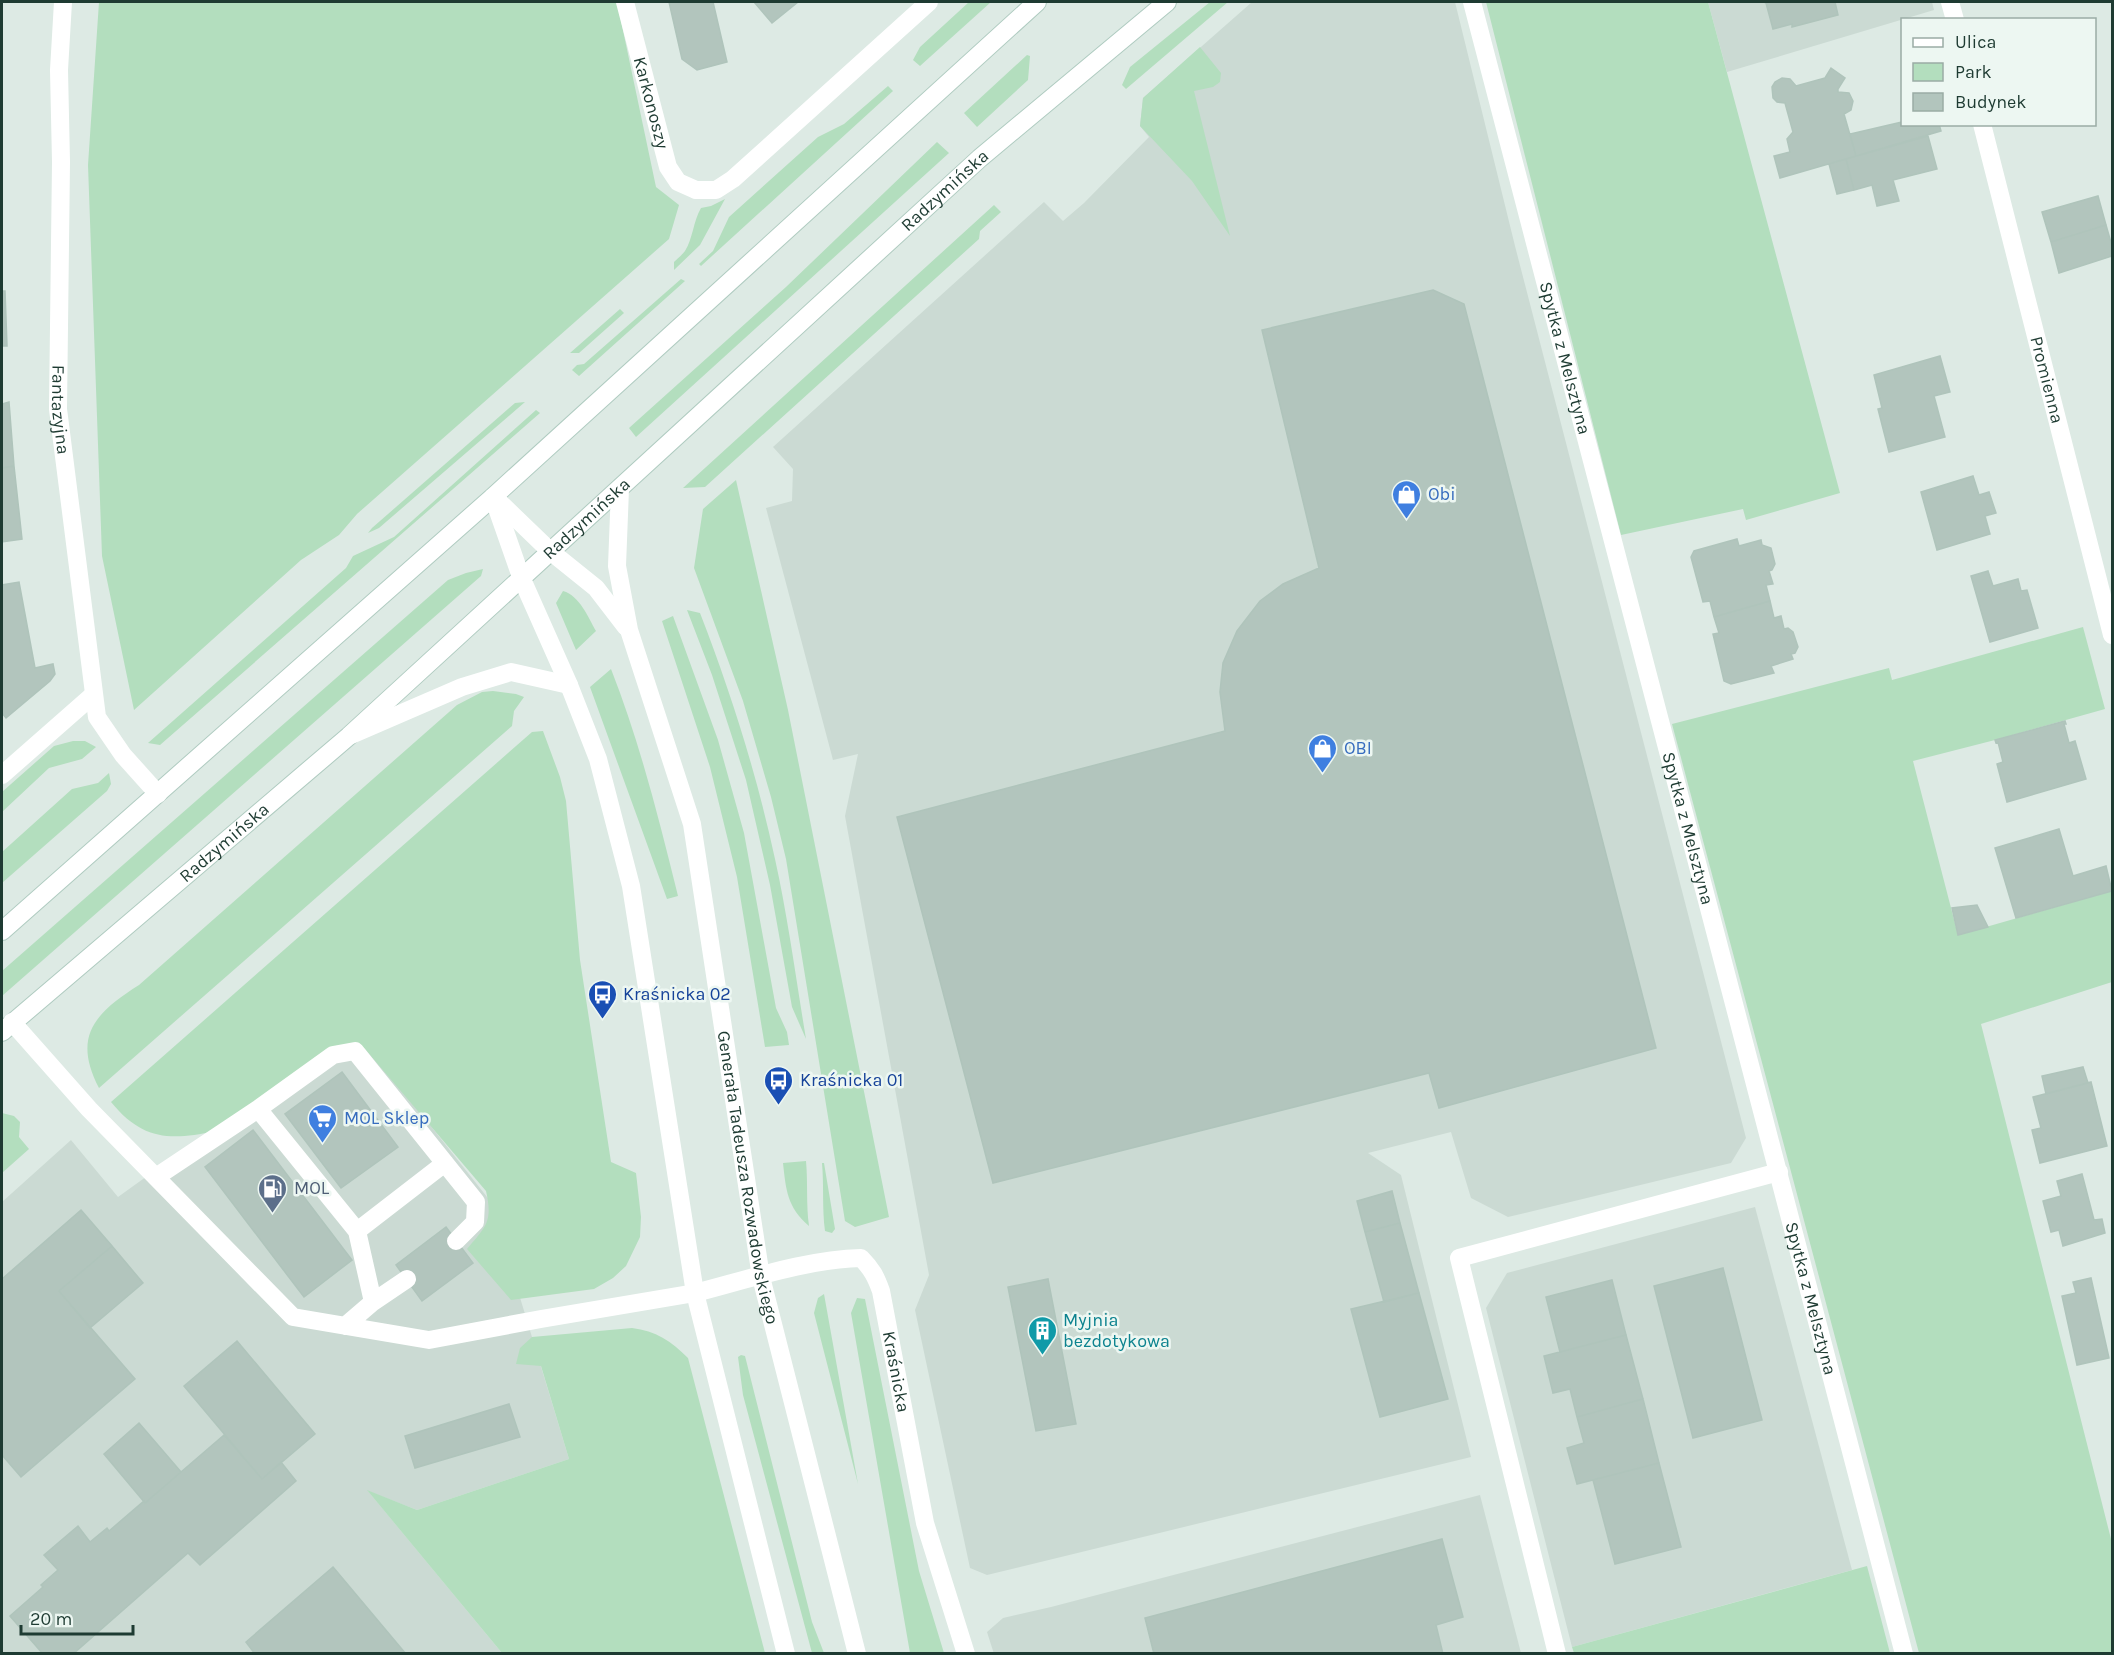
<svg xmlns="http://www.w3.org/2000/svg" width="2114" height="1655" viewBox="0 0 2114 1655" font-family="Karla,sans-serif">
<rect width="100%" height="100%" fill="#ddeae4"/>
<!-- built -->
<path fill="#cbdad3" d="M1252,2H1455L1515,246L1746,1138L1731,1163L1508,1217L1471,1198L1451,1132L1368,1153L1401,1175L1471,1457L987,1575L970,1568L915,1310L929,1275L845,816L858,754L833,760L766,508L792,501L793,469L773,447L1044,202L1063,221L1084,203L1149,137L1140,126L1143,98Z
M1708,2H1932L1934,10L1727,72Z
M353,1028L491,1202L569,1459L417,1510L368,1491L502,1653H2V1202L71,1140L118,1197Z
M1755,1207L1852,1570L1572,1647L1486,1308L1507,1273Z
M1480,1495L1521,1653L994,1654L987,1632L1003,1618L1051,1607Z"/>
<!-- green -->
<path fill="#b3debe" d="M99,2H617L656,187L679,205L669,239L357,514L339,535L301,560L134,710L102,556L88,165Z
M969,2H991L920,66L913,60L920,47Z
M1210,2H1228L1126,89L1122,85L1130,67Z
M1486,2H1708L1840,493L1746,520L1743,509L1621,535Z
M1200,47L1221,73L1220,82L1213,87L1194,91L1230,236L1192,181L1140,126L1143,98Z
M1027,55L1030,56L1028,80L977,127L964,113Z
M888,86L893,91L701,266L699,264L713,251L729,217L818,137L844,124Z
M937,142L949,153L636,437L629,428L786,287Z
M725,199L700,245L674,270V262C677,259 682,255 685,251C693,238 693,222 701,208L711,206Z
M994,205L1001,212L980,231L979,239L705,487L683,488Z
M681,279L685,281L579,376L572,370L577,365L584,364Z
M620,309L624,313L579,353H570Z
M525,402L379,528L368,533L372,528L515,403Z
M536,410L540,413L160,745L148,743L346,568L353,556L394,537Z
M736,480L788,710L889,1217L855,1227L845,1221L786,859L771,797L743,701L694,568L703,509Z
M483,569L481,576L2,996V971L448,580L466,573Z
M563,591C580,596 588,617 596,631L576,650L556,603Z
M687,610L700,613C731,693 757,775 775,859C788,918 796,979 806,1039L792,1007L770,885L746,780L712,675Z
M673,616L718,740L744,833L776,1008L787,1032L789,1045L765,1047L737,877L710,767L662,621Z
M2083,627L2105,709L1995,740L1913,761L1958,935L2112,891V982L1981,1024L2112,1543V1653H1919L1672,724L1889,668L1892,680Z
M611,669C640,743 659,819 678,896L667,899L590,687Z
M493,691L516,694L524,697L514,711L512,726L99,1088C72,1036 95,1013 139,985L457,705L482,692Z
M543,731L560,777L566,801L580,960L611,1162L636,1173L641,1217L640,1237L626,1266L613,1278L594,1289L511,1300L467,1249C486,1226 493,1222 486,1191L365,1049L351,1044L215,1131C170,1141 142,1140 111,1102L532,732Z
M73,741H85L96,747L82,759L49,768L2,812V792L54,746Z
M109,773L111,784L107,791L2,883V852L72,789L98,783Z
M2,1113L14,1116L20,1122L19,1137L29,1149L2,1173Z
M806,1161C808,1183 806,1204 809,1226C787,1207 786,1190 783,1163Z
M822,1163H824L835,1229L832,1233L825,1231C822,1208 824,1186 822,1163Z
M824,1294L858,1484L814,1313L818,1298Z
M857,1298L865,1299L919,1571L944,1653H910L851,1313Z
M632,1328C656,1331 671,1341 688,1358L765,1653H502L367,1490L417,1510L569,1459L541,1366L516,1364L520,1348L532,1337Z
M741,1355L745,1356L812,1622L824,1653H812L743,1395L738,1357Z
M1867,1566L1890,1653H1574L1572,1647Z"/>
<!-- building -->
<path fill="#b2c5bd" stroke="#afc4bb" stroke-width="1.5" d="M669,2H713L727,62L697,70L682,59Z
M754,2H798L772,23Z
M1764,2H1835L1838,15L1792,27V24L1773,29L1766,3Z
M1831,68L1845,78L1838,89V92L1849,93L1853,101L1851,110L1844,114L1856,156L1780,178L1774,156L1790,152L1787,139L1793,132L1785,103L1777,102L1773,98L1772,87L1775,82L1782,78L1790,79L1796,86L1825,78Z
M1902,122V124H1939L1941,131L1856,156L1850,134Z
M1928,136L1937,169L1893,180L1899,201L1877,206L1872,185L1854,190L1846,159Z
M1846,159L1854,190L1837,194L1829,164Z
M2098,196L2106,225L2051,242L2042,212Z
M2106,225L2112,246V256L2059,273L2051,242Z
M1433,290L1464,304L1656,1048L1439,1108L1429,1073L993,1183L897,817L1225,731L1220,692L1223,663L1237,631L1260,601L1283,584L1319,568L1262,330Z
M2,291H5L7,346H2Z
M1940,356L1950,392L1934,396L1945,437L1889,452L1878,409L1882,408L1874,375Z
M9,402L14,466L2,468V404Z
M14,466L22,539L2,542V468Z
M1973,476L1979,495L1989,492L1996,513L1985,516L1990,534L1937,550L1921,492Z
M1737,539L1739,546L1761,540L1762,545L1771,548L1775,564L1772,570L1769,571L1773,584L1766,585L1770,601L1714,617L1710,601L1703,602L1691,557L1694,551Z
M1988,571L1993,586L2018,579L2021,591L2027,590L2038,628L1990,642L1971,576Z
M19,582L35,668L53,664L55,674L50,681L6,718L2,713V585Z
M1770,601L1774,618L1781,616L1784,629L1788,628L1793,632L1798,647L1795,653L1791,654L1793,659L1771,666L1774,673L1731,684L1724,681L1713,634L1719,633L1714,617Z
M2065,721L2066,724H2064L2069,743L2075,741L2086,779L2007,802L1997,764L2003,762L1998,742L1996,743L1995,740Z
M2059,829L2073,876L2106,866L2112,891L2016,918L1995,848Z
M1977,905L1988,927L1958,935L1952,908Z
M2083,1067L2088,1083L2046,1094L2042,1076Z
M342,1072L398,1147L341,1188L285,1114Z
M2091,1082L2107,1146L2040,1163L2032,1130L2041,1128L2033,1097Z
M253,1130L352,1260L304,1297L205,1167Z
M2082,1174L2094,1220L2102,1219L2105,1233L2063,1246L2059,1230L2051,1232L2043,1201L2061,1196L2057,1181Z
M1392,1191L1400,1223L1365,1232L1357,1201Z
M81,1210L112,1246L59,1291L135,1379L21,1477L2,1455V1279Z
M1400,1223L1419,1293L1384,1302L1365,1232Z
M446,1227L473,1263L422,1301L396,1265Z
M112,1246L143,1283L90,1328L59,1291Z
M1723,1268L1762,1420L1693,1438L1654,1286Z
M2091,1278L2109,1358L2077,1365L2062,1296L2076,1293L2073,1282Z
M1048,1279L1076,1424L1036,1431L1008,1287Z
M1612,1280L1626,1335L1560,1352L1546,1297Z
M1419,1293L1448,1399L1380,1417L1351,1309Z
M1626,1335L1643,1399L1577,1417L1570,1389L1553,1393L1544,1356Z
M237,1341L315,1434L262,1479L184,1386Z
M1643,1399L1659,1463L1577,1484L1567,1448L1584,1443L1577,1417Z
M509,1404L520,1437L415,1468L405,1436Z
M139,1423L181,1472L145,1503L104,1454Z
M224,1435L262,1479L281,1462L296,1481L200,1565L188,1553L73,1654H43L10,1616L43,1587L41,1585L58,1570L44,1555L78,1526L90,1542L107,1528L109,1531L144,1501L145,1503Z
M1659,1463L1681,1547L1615,1564L1593,1480Z
M1442,1539L1463,1617L1436,1625L1443,1654H1154L1145,1618Z
M333,1567L406,1654H255L246,1642Z"/>
<g fill="none" stroke-linecap="round" stroke-linejoin="round">
<defs>
<g id="secondary">
<path d="M2,931L493,497L1037,2"/>
<path id="s7" d="M2,1032L349,736L980,158L1167,2"/>
</g>
</defs>
<!-- secondary casing -->
<use href="#secondary" stroke="#afcbc0" stroke-width="20"/>
<!-- service -->
<path stroke="#fff" stroke-width="18" d="M696,190H716L733,179L929,2
M2,775L93,695
M12,1022L89,1109L293,1317L429,1340L541,1319L695,1293
M258,1109L333,1055L355,1051L476,1202L475,1222L456,1241
M156,1177L258,1109L357,1231L373,1302L345,1326
M357,1231L445,1163
M373,1302L407,1279
M1557,1654L1459,1258L1779,1172"/>
<!-- minor -->
<g stroke="#fff" stroke-width="18">
<path id="s1" d="M63,2L59,70L61,162L58,409L97,717L123,755L158,794"/>
<path id="s2" d="M625,2L668,167L678,182L696,190"/>
<path id="s3" d="M1472,2L1904,1654"/>
<path d="M1950,2L1955,20"/>
<path id="s4" d="M1982,124L2112,635"/>
<path id="s5" d="M695,1293C746,1280 808,1259 861,1258C872,1269 876,1277 881,1291L925,1523L966,1654"/>
</g>
<!-- tertiary -->
<g stroke="#fff" stroke-width="18">
<path id="s6" d="M620,489L617,566L629,630L692,824L761,1277L857,1654"/>
<path d="M493,497L521,577L569,685L598,759L631,886L695,1293L786,1654"/>
<path d="M496,499L550,551L596,588L626,627"/>
<path d="M351,735L462,687L511,672L569,685"/>
</g>
<!-- secondary -->
<use href="#secondary" stroke="#fff" stroke-width="18"/>
</g>
<!-- icons -->
<defs>
<symbol id="shop-pin" viewBox="-11 -11 22 30"><path d="M0 17L-7.5 6A9.5 9.5 0 1 1 7.5 6Z" fill="#3f7fe0" stroke="#edf7f2"/><path d="M-5-2.5h2.3a2.7 3.5 0 0 1 5.4 0H5L5.5 6h-11ZM-1.5-2.5h3a1.5 2.3 0 0 0-3 0Z" fill="#fff"/></symbol>
<symbol id="bus-pin" viewBox="-11 -11 22 30"><path d="M0 17L-7.5 6A9.5 9.5 0 1 1 7.5 6Z" fill="#1a4fb4" stroke="#edf7f2"/><path d="M-5-6H5V4H4V6H2V4H-2V6H-4V4H-5ZM-3.5-4V0h7V-4ZM-3.5 1.2v1.5H-2V1.2ZM2 1.2v1.5H3.5V1.2Z" fill="#fff"/></symbol>
<symbol id="supermarket-pin" viewBox="-11 -11 22 30"><path d="M0 17L-7.5 6A9.5 9.5 0 1 1 7.5 6Z" fill="#3f7fe0" stroke="#edf7f2"/><path d="M-6-5.5h2.5l.6 2H6L4.5 2H-2.5L-4.4-4H-6ZM-1.5 3.2a1.3 1.3 0 1 0 .1 0ZM3 3.2a1.3 1.3 0 1 0 .1 0Z" fill="#fff"/></symbol>
<symbol id="fuel-pin" viewBox="-11 -11 22 30"><path d="M0 17L-7.5 6A9.5 9.5 0 1 1 7.5 6Z" fill="#5c6f8a" stroke="#edf7f2"/><path d="M-5.5-6h7V0h2V4h1.3V-2.5L3-4.5l.8-.8L6-3V5H2.5V1h-1V6h-7ZM-4.2-4.7v3.2H.2V-4.7Z" fill="#fff"/></symbol>
<symbol id="building-pin" viewBox="-11 -11 22 30"><path d="M0 17L-7.5 6A9.5 9.5 0 1 1 7.5 6Z" fill="#0f9aa8" stroke="#edf7f2"/><path d="M-4-6H4V6H1V3H-1V6H-4ZM-2.5-4.3h1.7v1.8h-1.7ZM.8-4.3h1.7v1.8H.8ZM-2.5-1h1.7V.8h-1.7ZM.8-1h1.7V.8H.8Z" fill="#fff"/></symbol>
</defs>
<g fill-rule="evenodd">
<use href="#shop-pin" x="1390" y="478" width="33" height="45"/>
<use href="#shop-pin" x="1306" y="732" width="33" height="45"/>
<use href="#bus-pin" x="586" y="978" width="33" height="45"/>
<use href="#bus-pin" x="762" y="1064" width="33" height="45"/>
<use href="#supermarket-pin" x="306" y="1102" width="33" height="45"/>
<use href="#fuel-pin" x="256" y="1172" width="33" height="45"/>
<use href="#building-pin" x="1026" y="1314" width="33" height="45"/>
</g>
<g text-anchor="middle" stroke-width="5" stroke-linejoin="round" paint-order="stroke">
<!-- street labels -->
<g font-size="18" fill="#1e3b32" stroke="#edf7f2">
<text dy="6" stroke="none"><textPath href="#s2" startOffset="104">Karkonoszy</textPath></text>
<text dy="6" stroke="none"><textPath href="#s7" startOffset="1264">Radzymińska</textPath></text>
<text dy="6" stroke="none"><textPath href="#s3" startOffset="368">Spytka z Melsztyna</textPath></text>
<text dy="6" stroke="none"><textPath href="#s4" startOffset="264">Promienna</textPath></text>
<text dy="6" stroke="none"><textPath href="#s1" startOffset="408">Fantazyjna</textPath></text>
<text dy="6" stroke="none"><textPath href="#s7" startOffset="778">Radzymińska</textPath></text>
<text dy="6" stroke="none"><textPath href="#s3" startOffset="854">Spytka z Melsztyna</textPath></text>
<text dy="6" stroke="none"><textPath href="#s7" startOffset="292">Radzymińska</textPath></text>
<text dy="6" stroke="none"><textPath href="#s6" startOffset="704">Generała Tadeusza Rozwadowskiego</textPath></text>
<text dy="6" stroke="none"><textPath href="#s3" startOffset="1340">Spytka z Melsztyna</textPath></text>
<text dy="6" stroke="none"><textPath href="#s5" startOffset="291">Kraśnicka</textPath></text>
</g>
<!-- shop labels -->
<g font-size="18" fill="#366cbe" stroke="#edf7f2" text-anchor="start">
<text x="1428" y="500">Obi</text>
<text x="1344" y="754">OBI</text>
<text x="344" y="1124">MOL Sklep</text>
</g>
<!-- transit labels -->
<g font-size="18" fill="#164399" stroke="#edf7f2" text-anchor="start">
<text x="623" y="1000">Kraśnicka 02</text>
<text x="800" y="1086">Kraśnicka 01</text>
</g>
<!-- service labels -->
<g font-size="18" fill="#4e5e75" stroke="#edf7f2" text-anchor="start">
<text x="294" y="1194">MOL</text>
</g>
<!-- culture labels -->
<g font-size="18" fill="#0d838f" stroke="#edf7f2" text-anchor="start">
<text x="1063" y="1326">Myjnia<tspan x="1063" dy="21">bezdotykowa</tspan></text>
</g>
</g>
<!-- border -->
<rect width="2114" height="1655" fill="none" stroke="#1e3b32" stroke-width="6"/>
<!-- legend -->
<rect x="1901" y="18" width="195" height="108" fill="#edf7f2" stroke="#9aaca5" stroke-width="1.5"/>
<rect x="1913" y="38" width="30" height="9" fill="#ffffff" stroke="#9aaca5" stroke-width="1.5"/>
<text x="1955" y="48" font-size="18" fill="#1e3b32">Ulica</text>
<rect x="1913" y="63" width="30" height="18" fill="#b3debe" stroke="#9aaca5" stroke-width="1.5"/>
<text x="1955" y="78" font-size="18" fill="#1e3b32">Park</text>
<rect x="1913" y="93" width="30" height="18" fill="#b2c5bd" stroke="#9aaca5" stroke-width="1.5"/>
<text x="1955" y="108" font-size="18" fill="#1e3b32">Budynek</text>
<!-- scale -->
<path d="M21 1625v9h112v-9" fill="none" stroke="#1e3b32" stroke-width="3"/>
<text x="30" y="1625" font-size="18" fill="#1e3b32" stroke="#edf7f2" stroke-width="4.5" paint-order="stroke">20 m</text>
</svg>
